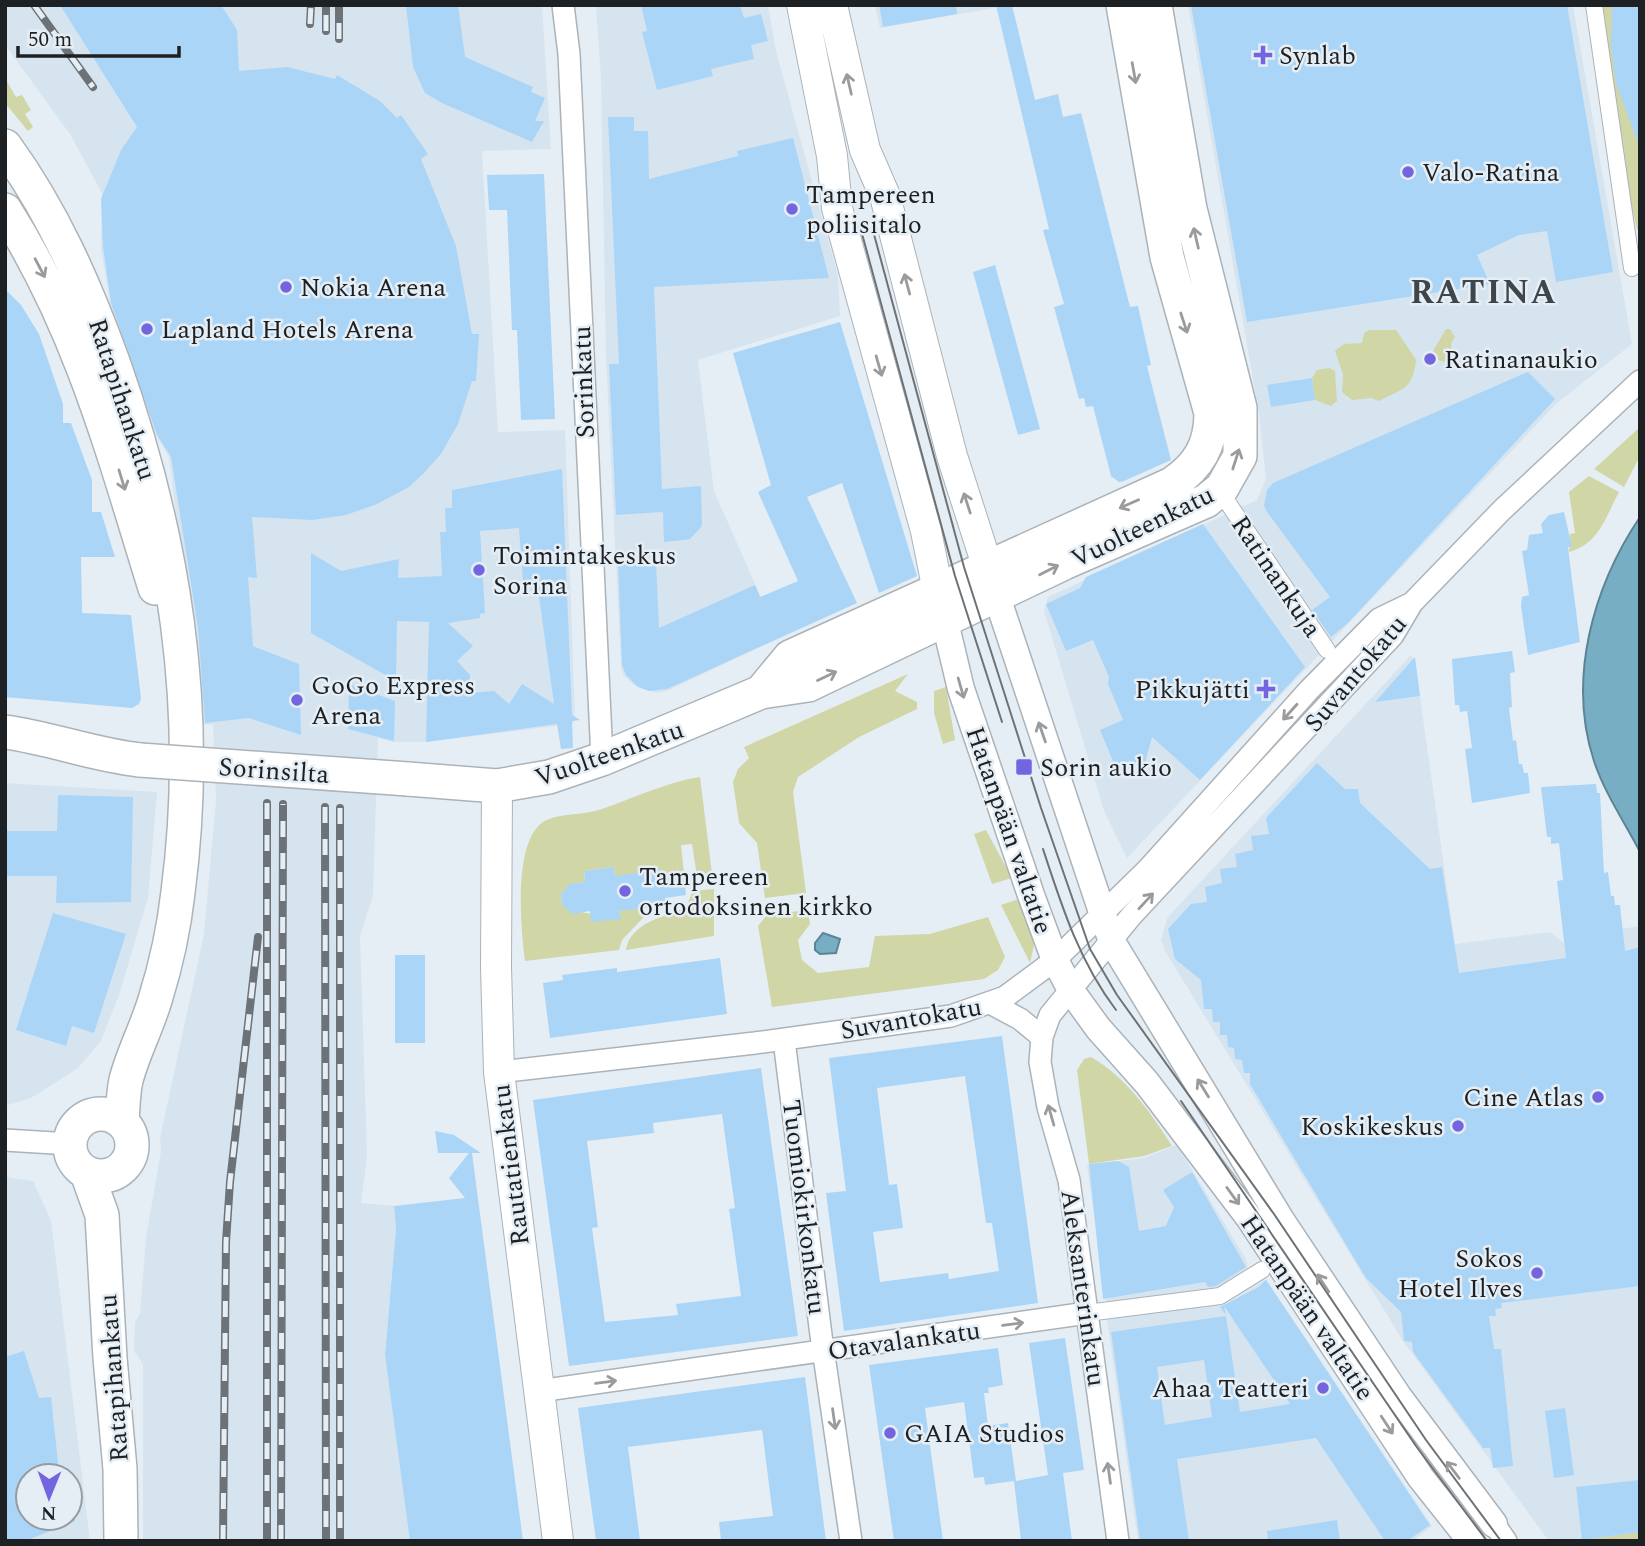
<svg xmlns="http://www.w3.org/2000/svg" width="1645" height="1546" viewBox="0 0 1645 1546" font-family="Spectral,serif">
<rect width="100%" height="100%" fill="#e6eef5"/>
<!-- built -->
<path fill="#d6e4f0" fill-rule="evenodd" d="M5,5H542L551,149L482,151L498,432L565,430L575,720L572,724L426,742H393L378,738L373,896L360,936L367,1157L361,1203L394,1206L396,1229L385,1355L411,1541H143V1365L134,1350L135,1322L140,1314L146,1238L161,1151L160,1138L204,934L216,800L213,724L203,725L169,457L142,412L112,316L101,248L102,193L70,134L5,45Z
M596,5H768L776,51L838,275L840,316L698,360L714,491L779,638L667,691L656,693L634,685L623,675L621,667L606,359L601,79Z
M875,5H1011L880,28Z
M1188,5H1573L1632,344L1557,403L1127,858L1104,811L1044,611L1048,597L1257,500L1266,479L1259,414Z
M1411,655L1415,662L1455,944L1550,932L1566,944L1613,930L1640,926V1532L1574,1541L1548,1540L1403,1341L1165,951L1161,940L1167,918Z
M5,783L157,792L148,898L119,995L101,1041L77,1069L31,1098L5,1106Z
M1177,1145L1246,1259L1249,1273L1213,1294L1106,1303L1087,1165L1144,1158Z
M5,1177L33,1181L51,1220L90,1541H5ZM28,1476H70V1518H28Z
M1266,1279L1432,1526L1413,1541H1138L1107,1319L1226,1304Z"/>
<!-- green -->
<path fill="#d0d6a5" d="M1600,5H1640V229L1637,230L1626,182Z
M5,78L16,97L22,95L31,110L25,114L33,127L28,131L5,103Z
M1446,329H1450L1455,337L1451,343L1452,356L1443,362L1435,358L1433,351Z
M1369,330H1396L1416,360C1412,391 1403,388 1379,401L1371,398L1352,400L1342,392L1343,374L1335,351L1344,344L1362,343L1364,333Z
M1329,368L1335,371L1337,401L1331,406L1315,400L1312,378L1317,370Z
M1640,427V456L1624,487L1594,469Z
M1589,476L1619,492C1605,518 1599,544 1569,552L1570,534L1575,533L1569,492Z
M908,674L895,691L917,702V709L859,737L798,777L793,792L806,893L765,898L757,843L739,823L733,782L738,769L749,758L744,747Z
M946,687L955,740L943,744L934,713V691Z
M700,777L712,874L697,876L692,844L681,845L684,874L662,877L661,869L615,877L614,867L584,871L585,882L572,884L561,894L562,905C573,914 604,914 620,918L619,908L642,905L643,918L622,940L619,950L525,961C521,930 511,832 549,819C566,813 585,815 602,809C634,798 667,782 700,777Z
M986,830L1012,878L992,884L974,834Z
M714,889V936L626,950C630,922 666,917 686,907L693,891Z
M1019,899L1034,945L1030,963L1001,905Z
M808,910L810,924L798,940L802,960L818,973L869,967L875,936L930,934L988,917L1005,957L998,970L984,979L772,1007L758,926L767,915Z
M1091,1057C1126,1077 1151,1113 1172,1146L1144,1156L1089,1164L1077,1070L1084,1059Z
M1640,1532V1541H1582V1540Z"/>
<!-- water -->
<path fill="#77aec4" stroke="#5c8494" stroke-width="2" d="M1640,517V852C1625,823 1604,792 1594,761C1567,679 1593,587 1640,517Z
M823,933L840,939L836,953L820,954L815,950V943Z"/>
<!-- building -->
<path fill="#aad5f7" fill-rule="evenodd" d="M60,5H221L237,30L239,71L287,67L335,79L337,75L380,101L397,118L401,115L428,154L421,159L456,246L472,334H479L476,381H472L458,424L441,454L423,474L409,487L377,504L346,515L312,520L252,517L257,578L248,577L253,646L299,664L301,735L249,718L205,723L198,628L171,457L157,435L111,303L103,247L101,199L121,150L137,127Z
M406,5H458L465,57L533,87L531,92L545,98L535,121H544L532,142L442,103L425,93L413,67Z
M641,5H740L744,18L761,14L768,41L751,45L754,59L711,69L713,76L657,90L642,32L647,31Z
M879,5H956L957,14L883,27Z
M996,5H1012L1035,100L1058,94L1063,117L1081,113L1130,307L1138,306L1151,365L1147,366L1171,460L1124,481L1119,482L1111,476L1093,406L1086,407L1084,398L1079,399L1054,307L1064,304L1043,230L1049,229Z
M1191,5H1567L1613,272L1556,282L1547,231L1519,235L1477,255L1490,284L1247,322Z
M1612,5H1640V148L1616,84L1611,45Z
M608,117H634V131H648L649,179L738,156L737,151L793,138L829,278L654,287L662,489L701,486L702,526L690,539L683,540L664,542L663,512L616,515L609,364H619Z
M544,174L555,419L521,420L517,330H512L507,210H489L487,175Z
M995,265L1040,429L1018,435L973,272Z
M5,289L21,305L39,334L63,404V423H71L92,480V512H101L115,557H81L82,613L131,615L141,698L139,704L132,708L5,697Z
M840,322L917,576L879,593L842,483L807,497L857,603L667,689L649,691L638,687L626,675L622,665L618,563L656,561L659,628L755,585L760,597L798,581L758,492L771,485L733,353Z
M1528,372L1555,399L1348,623L1331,637L1312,610L1330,597L1267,512L1264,506L1267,490L1273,483Z
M1312,378L1315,400L1271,407L1267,385Z
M562,469L572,715L580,720L572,721L573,748L561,749L557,724L426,742L429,622L397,621L396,681L311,633V553L341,571L399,559L398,578L442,576L440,532H446L445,508H452V490ZM519,528L523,582H537L554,704L522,684L509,704L494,691L470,693V675L457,661L473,646L448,623L480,618V614L485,613L480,531Z
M1564,512L1572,547H1568L1569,556L1580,642L1528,655L1521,606L1522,597L1529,595L1522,551L1527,550L1529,535L1543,533L1541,524L1549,515Z
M1203,524L1305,667L1200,780L1152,737L1145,763L1118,773L1100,730L1123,720L1108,684L1109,677L1093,640L1066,651L1046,604L1080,588L1086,577Z
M1512,651L1515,672L1510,673L1512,707L1509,708L1513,741L1516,740L1519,764H1522L1524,773H1528L1530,793L1472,803L1465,749L1472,748L1467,711L1460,712L1459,705H1455L1452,659Z
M1415,657L1420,696L1375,702Z
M349,684L395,701L394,741L348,729Z
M1317,763L1345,789H1358L1360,803L1430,869L1442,867L1459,973L1566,958L1557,881L1563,880L1559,843L1551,844V837H1547L1541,787L1596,784L1597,793H1600L1604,873L1608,872L1611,896H1614L1615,905H1620L1625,951L1640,947V1286L1501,1303L1502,1308L1495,1309L1496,1316H1489L1494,1349H1501L1513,1466L1493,1468L1490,1448H1483L1413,1352L1412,1342L1404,1341L1401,1312L1366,1278L1250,1084V1073H1244L1242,1060L1235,1059L1234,1048L1228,1047L1227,1035H1220V1022H1213L1212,1009H1204L1201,980L1175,959L1168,929L1191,904L1207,902L1205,887L1222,883L1220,869L1237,867L1235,854L1253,850L1251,836L1269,834L1266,818Z
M58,795L133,797L131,902L56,903L57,876H5V831H57Z
M614,867L615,876L661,869L662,877L684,874L686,895L665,898L666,906L619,911L621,919L591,922L590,911L573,914L562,905L561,894L570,884L585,882L584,871Z
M53,913L126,934L94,1033L72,1026L66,1046L16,1030Z
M395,955H425V1043H395Z
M720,958L727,1014L550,1038L543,983L563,980L562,975L617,968V972Z
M1002,1036L1038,1303L844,1331L826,1193L846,1191L829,1058ZM965,1076L986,1223H992L999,1271L949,1279L948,1273L880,1282L873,1232L903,1228L897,1184L889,1185L877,1088Z
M761,1068L798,1336L569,1366L533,1100ZM722,1114L735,1208L729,1209L741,1296L676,1304L678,1315L605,1322L592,1228L598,1227L587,1141L654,1133L653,1123Z
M435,1131L454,1135L481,1153H472L523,1541H410L385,1355L396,1229L394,1206L465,1198L449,1178L469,1153H438Z
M1118,1161L1129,1167L1139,1231L1166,1226L1174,1207L1163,1190L1192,1172L1246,1267L1216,1286L1208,1287L1205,1282L1103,1299L1089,1164Z
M1266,1280L1430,1525L1407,1541H1385L1316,1438L1177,1459L1189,1541H1140L1111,1332L1226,1316L1240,1412L1290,1404L1224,1306L1226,1315L1220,1307L1257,1288ZM1204,1360L1212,1417L1165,1425L1157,1367Z
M1065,1338L1084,1470L1063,1473L1072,1541H1021L1014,1481L985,1485L984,1477L974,1478L964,1402L925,1408L943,1541H894L869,1365L998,1348L1003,1385L988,1388L989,1393H984L988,1426L1008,1423L1016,1481L1048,1475L1029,1343Z
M24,1351L39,1398L51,1397L59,1472L49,1473L50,1476H28V1518H75V1521L25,1541H5V1357Z
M805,1377L826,1541H721L719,1522L773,1516L762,1430L628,1447L640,1541H596L578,1408Z
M1565,1408L1574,1475L1554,1478L1545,1411Z
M1640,1480V1532L1582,1540L1576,1487Z
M1337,1520L1340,1541H1268L1267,1531Z"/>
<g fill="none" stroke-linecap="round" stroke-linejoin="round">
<defs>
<path id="pedestrian" d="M1594,5L1632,268
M1228,503L1327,650
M1087,1313L1220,1296L1262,1270"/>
<path id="minor" d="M563,5L569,54L602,759
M992,1004L1020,1019L1042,1037
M784,1040L821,1335L851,1541
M499,1072L755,1043L951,1016L1005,997L1055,960L1148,869L1309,690L1379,619L1412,603
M5,1140L70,1144
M539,1391L1087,1313
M1494,1524L1506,1541
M1118,1541L1069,1180L1048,1107L1040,1062L1042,1037L1050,1015L1132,915L1393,635L1412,603L1502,510L1640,381"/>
<path id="tertiary" d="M997,597L1112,942L1281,1220L1398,1396L1494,1524
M945,622L961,689L1031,895L1055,960L1072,992L1098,1028L1147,1083L1250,1219L1421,1478L1471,1541"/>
<path id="secondary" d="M802,5L832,156L837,208L926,531L942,611
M832,5L865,150L885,196L952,456L995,590
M497,786L496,967L499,1072L558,1541"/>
<path id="primary" d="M5,146C53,212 85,285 113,362C174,535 202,709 178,892C174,928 166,965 155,1000C147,1027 133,1053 126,1080C123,1093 123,1108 122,1122
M5,210C81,330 113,453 155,588
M761,692L790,657L1172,484C1199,466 1211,445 1211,413L1167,257L1123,5
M5,732C51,738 93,755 140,760
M408,779L497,786L549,777L602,759L761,692L808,685L1064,563L1206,501L1222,488L1240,456V408L1190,209L1155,5
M70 1145a31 31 0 1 1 62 0a31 31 0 1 1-62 0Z
M87,1173L102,1215L110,1358L120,1469L121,1541"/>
</defs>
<!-- pedestrian casing -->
<use href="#pedestrian" stroke="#abb3b9" stroke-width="18"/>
<!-- minor casing -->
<use href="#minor" stroke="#abb3b9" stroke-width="24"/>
<!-- tertiary casing -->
<use href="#tertiary" stroke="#abb3b9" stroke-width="29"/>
<!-- secondary casing -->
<use href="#secondary" stroke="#abb3b9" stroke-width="32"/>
<!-- primary casing -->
<use href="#primary" stroke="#abb3b9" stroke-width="36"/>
<!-- pedestrian -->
<use href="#pedestrian" stroke="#fff" stroke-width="16"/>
<!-- minor -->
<use href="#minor" stroke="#fff" stroke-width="21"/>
<!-- tertiary -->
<use href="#tertiary" stroke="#fff" stroke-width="26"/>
<!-- secondary -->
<use href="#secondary" stroke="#fff" stroke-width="30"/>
<!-- primary -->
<use href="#primary" stroke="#fff" stroke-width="33"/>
<!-- tram -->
<path stroke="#6d7276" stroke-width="2" d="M872,227L964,567L1041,808L1090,949L1117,995L1274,1214L1426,1440L1501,1541
M861,230L955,576L1002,722
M1043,849C1062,907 1079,961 1116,1010
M1181,1101L1416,1446L1487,1541"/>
<defs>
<path id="rail" d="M34,5L93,87
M310,24L311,5
M326,31V5
M339,39V5
M267,803V1541
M325,807L326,1541
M340,808V1541
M223,1541L226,1242L230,1182L258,937
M281,1541L283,804"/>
</defs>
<!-- rail casing -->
<use href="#rail" stroke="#6d7276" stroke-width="8"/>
<!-- rail -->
<use href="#rail" stroke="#e6eef5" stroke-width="5" stroke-dasharray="16" stroke-linecap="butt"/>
<defs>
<path id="primary-bridge" d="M140,760L408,779"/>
</defs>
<!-- primary-bridge casing -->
<use href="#primary-bridge" stroke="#abb3b9" stroke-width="36" stroke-linecap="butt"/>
<!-- primary-bridge -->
<use href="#primary-bridge" stroke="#fff" stroke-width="33"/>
</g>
<!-- one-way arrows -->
<defs><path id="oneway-shaft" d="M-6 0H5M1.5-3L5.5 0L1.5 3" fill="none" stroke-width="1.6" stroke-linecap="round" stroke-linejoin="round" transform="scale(1.75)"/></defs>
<g stroke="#9a9b9c">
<use href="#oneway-shaft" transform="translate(1134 73) rotate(80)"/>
<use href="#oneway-shaft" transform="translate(849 84) rotate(-103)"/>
<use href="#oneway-shaft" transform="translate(1196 238) rotate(-103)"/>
<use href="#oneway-shaft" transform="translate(40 268) rotate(62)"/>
<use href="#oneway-shaft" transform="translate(907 284) rotate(-105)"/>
<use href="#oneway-shaft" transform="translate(1184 323) rotate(72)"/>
<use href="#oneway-shaft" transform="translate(879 366) rotate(74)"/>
<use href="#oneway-shaft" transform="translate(1236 459) rotate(-72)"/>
<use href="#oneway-shaft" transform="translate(122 480) rotate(73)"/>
<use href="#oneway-shaft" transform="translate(967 503) rotate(-108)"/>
<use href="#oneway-shaft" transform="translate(1129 504) rotate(156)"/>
<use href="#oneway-shaft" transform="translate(1049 570) rotate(-27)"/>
<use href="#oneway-shaft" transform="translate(827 676) rotate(-25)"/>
<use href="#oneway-shaft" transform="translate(961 688) rotate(74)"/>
<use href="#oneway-shaft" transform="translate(1290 712) rotate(132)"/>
<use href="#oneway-shaft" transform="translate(1042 732) rotate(-109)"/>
<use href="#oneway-shaft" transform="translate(1146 901) rotate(-47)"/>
<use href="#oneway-shaft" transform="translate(1203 1088) rotate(-122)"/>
<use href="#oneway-shaft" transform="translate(1051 1115) rotate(-106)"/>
<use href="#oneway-shaft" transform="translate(1233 1196) rotate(54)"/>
<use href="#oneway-shaft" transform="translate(1323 1283) rotate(-123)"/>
<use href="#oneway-shaft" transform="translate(1013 1324) rotate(-8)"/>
<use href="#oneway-shaft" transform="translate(606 1382) rotate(-8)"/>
<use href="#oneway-shaft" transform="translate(834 1419) rotate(82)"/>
<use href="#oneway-shaft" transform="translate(1387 1425) rotate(57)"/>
<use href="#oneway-shaft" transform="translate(1453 1470) rotate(-127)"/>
<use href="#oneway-shaft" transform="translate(1109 1473) rotate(-98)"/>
</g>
<!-- markers -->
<g fill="#7265df" stroke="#e6eef5" stroke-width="2.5">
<path d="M1259.5 44.5h7v7h7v7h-7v7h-7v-7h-7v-7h7z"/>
<circle cx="1408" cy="172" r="7"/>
<circle cx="792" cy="209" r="7"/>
<circle cx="286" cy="287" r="7"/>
<circle cx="147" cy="329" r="7"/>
<circle cx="1430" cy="359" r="7"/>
<circle cx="479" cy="570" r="7"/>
<path d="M1262.5 678.5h7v7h7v7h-7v7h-7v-7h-7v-7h7z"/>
<circle cx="297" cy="700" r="7"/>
<rect x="1015" y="758" width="18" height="18" rx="3.5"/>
<circle cx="625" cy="891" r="7"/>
<circle cx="1598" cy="1097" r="7"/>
<circle cx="1458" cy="1126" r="7"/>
<circle cx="1537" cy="1273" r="7"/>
<circle cx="1323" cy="1388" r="7"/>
<circle cx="890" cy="1433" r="7"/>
</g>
<g text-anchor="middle" stroke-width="5" stroke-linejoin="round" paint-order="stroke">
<!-- poi labels -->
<g font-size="26" fill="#1e2123" stroke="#e6eef5" text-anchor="start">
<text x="1279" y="64">Synlab</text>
<text x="1422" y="181">Valo-Ratina</text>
<text x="806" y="203">Tampereen<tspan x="806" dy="30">poliisitalo</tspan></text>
<text x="300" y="296">Nokia Arena</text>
<text x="161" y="338">Lapland Hotels Arena</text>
<text x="1444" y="368">Ratinanaukio</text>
<text x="493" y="564">Toimintakeskus<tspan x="493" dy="30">Sorina</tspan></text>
<text x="311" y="694">GoGo Express<tspan x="311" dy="30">Arena</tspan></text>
<text x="1250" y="698" text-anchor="end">Pikkujätti</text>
<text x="1040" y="776">Sorin aukio</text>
<text x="639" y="885">Tampereen<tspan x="639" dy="30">ortodoksinen kirkko</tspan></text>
<text x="1584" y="1106" text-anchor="end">Cine Atlas</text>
<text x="1444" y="1135" text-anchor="end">Koskikeskus</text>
<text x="1523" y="1267" text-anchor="end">Sokos<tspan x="1523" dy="30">Hotel Ilves</tspan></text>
<text x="1309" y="1397" text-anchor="end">Ahaa Teatteri</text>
<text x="904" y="1442">GAIA Studios</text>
</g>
<!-- street labels -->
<g font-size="26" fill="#1e2123" stroke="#e6eef5">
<text transform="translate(583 382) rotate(-92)" y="9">Sorinkatu</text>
<text transform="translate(123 399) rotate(72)" y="9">Ratapihankatu</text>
<text transform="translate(1142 526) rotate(-26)" y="9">Vuolteenkatu</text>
<text transform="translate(1277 576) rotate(56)" y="9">Ratinankuja</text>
<text transform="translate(1355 673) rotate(-50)" y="9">Suvantokatu</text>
<text transform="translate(609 753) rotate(-19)" y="9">Vuolteenkatu</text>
<text transform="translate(274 770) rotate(4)" y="9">Sorinsilta</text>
<text transform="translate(1010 830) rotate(71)" y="9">Hatanpään valtatie</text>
<text transform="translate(911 1018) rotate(-10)" y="9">Suvantokatu</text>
<text transform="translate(510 1165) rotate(-97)" y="9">Rautatienkatu</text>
<text transform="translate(805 1207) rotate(83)" y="9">Tuomiokirkonkatu</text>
<text transform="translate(1084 1288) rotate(82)" y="9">Aleksanterinkatu</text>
<text transform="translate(1308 1307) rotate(56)" y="9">Hatanpään valtatie</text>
<text transform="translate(904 1340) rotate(-8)" y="9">Otavalankatu</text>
<text transform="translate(113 1378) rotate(-94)" y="9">Ratapihankatu</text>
</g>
<!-- district labels -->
<g font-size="33" font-weight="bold" letter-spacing="2" fill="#3f464b" stroke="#e6eef5">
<text x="1484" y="303">RATINA</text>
</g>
</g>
<!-- border -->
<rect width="1645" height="1546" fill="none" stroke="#1e2123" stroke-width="14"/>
<!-- north arrow -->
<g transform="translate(49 1497) rotate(181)"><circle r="33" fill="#e6eef5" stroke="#969ca1" stroke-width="2"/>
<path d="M0-5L12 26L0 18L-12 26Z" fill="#7265df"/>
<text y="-10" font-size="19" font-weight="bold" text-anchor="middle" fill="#1e2123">N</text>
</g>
<!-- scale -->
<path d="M18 46v10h161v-10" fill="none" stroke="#1e2123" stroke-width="3.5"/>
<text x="28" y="46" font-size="21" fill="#1e2123" stroke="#e6eef5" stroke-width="5" paint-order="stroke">50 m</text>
</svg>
